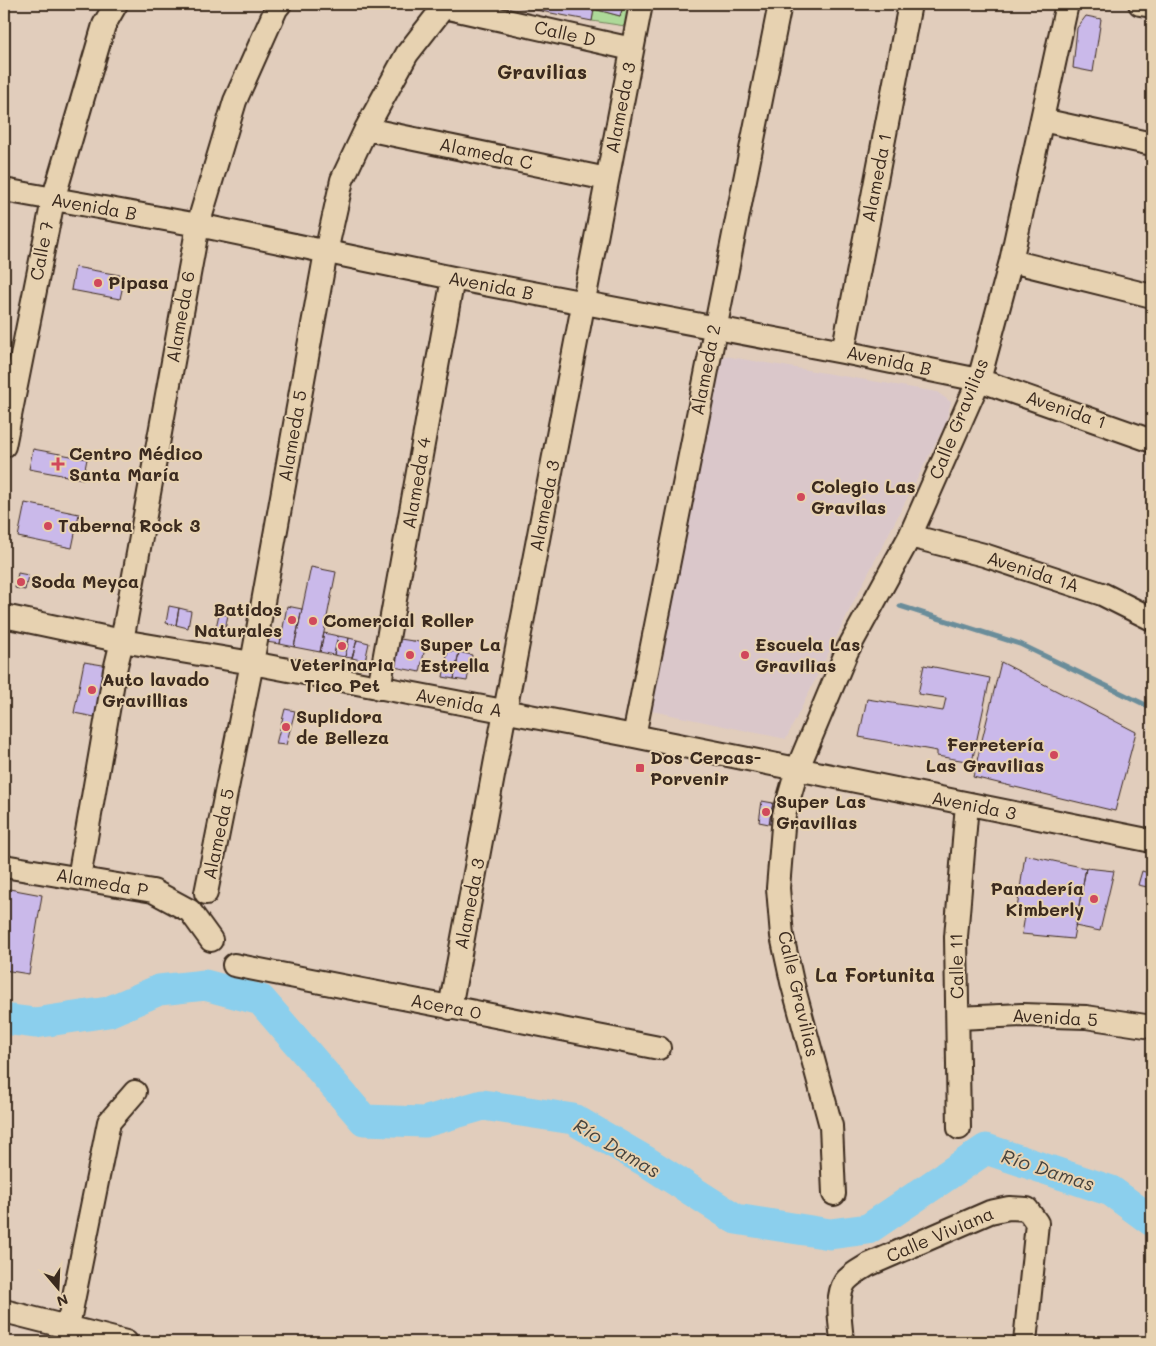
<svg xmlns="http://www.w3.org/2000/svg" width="1156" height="1346" viewBox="0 0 1156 1346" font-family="Mali,sans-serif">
<rect width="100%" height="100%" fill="#e1cdbc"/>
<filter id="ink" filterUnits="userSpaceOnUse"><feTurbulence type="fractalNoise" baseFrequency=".02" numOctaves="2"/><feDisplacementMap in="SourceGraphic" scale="10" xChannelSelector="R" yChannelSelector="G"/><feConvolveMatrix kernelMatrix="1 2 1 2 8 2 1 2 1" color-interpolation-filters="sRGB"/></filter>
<g filter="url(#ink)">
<!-- built -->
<path fill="#dac7ca" d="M719,355L937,392L951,402L945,425L855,599L786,739L652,711Z"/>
<!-- green -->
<path fill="#add998" stroke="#74825b" d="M624,4H630L625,26L592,21L594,9L620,16Z"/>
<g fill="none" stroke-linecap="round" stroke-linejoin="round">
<!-- stream -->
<path stroke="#6b8d9a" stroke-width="5" d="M900,606L1020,644L1152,708"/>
<!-- river -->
<path stroke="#8bcfed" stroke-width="31" d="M4,1019L35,1023L108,1012L159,990L205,985L261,1000L364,1120L424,1122L483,1105L573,1119L647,1162L736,1219L830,1234L868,1229L986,1149L1111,1191L1152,1221"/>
</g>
<!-- building -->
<path fill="#cab9ea" stroke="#3b2a1e" d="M505,4H624L620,16L594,9L592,21Z
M1086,16L1101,19L1093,72L1073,68L1077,28Z
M75,267L125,276L120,299L71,290Z
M33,449L87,459L83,479L29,469Z
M25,503L79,514L72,548L18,537Z
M311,567L336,572L320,652L294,647Z
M18,573L28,575L25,590L15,588Z
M169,606L179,608L176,625L166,623Z
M287,606L302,609L294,647L280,644Z
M179,608L191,611L188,628L176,625Z
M219,614L228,615L224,634L215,632Z
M268,629L282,631L280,644L266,642Z
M324,633L338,636L334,655L320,652Z
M338,636L349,638L345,657L334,655Z
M349,638L357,640L352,658L345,657Z
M400,639L426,643L420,672L394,667Z
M357,640L369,643L365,661L352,658Z
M448,651L459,652L454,679L443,677Z
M459,652L472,655L467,681L454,679Z
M84,662L109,666L100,718L74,713Z
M1001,662L1136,732L1115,811L973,777Z
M924,665L990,678L972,762L937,756V751L859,737L867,699L943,711L946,698L918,694Z
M285,709L295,711L286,745L276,744Z
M762,801L773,803L769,824L759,822Z
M773,803L776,804V825L769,824Z
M1025,855L1086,868L1073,939L1022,934L1026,910L1017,909Z
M1086,868L1114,871L1100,931L1075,926Z
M1142,871L1152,874V888L1138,885Z
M4,888L42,895L29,974L4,970Z"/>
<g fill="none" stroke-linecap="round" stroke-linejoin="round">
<defs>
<path id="minor" d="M440,4L444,7L632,49
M1140,4L1152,6
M1042,120L1152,144
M366,129L607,179
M4,190L198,225L453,278L843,352L979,380L1152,441
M1011,261L1152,296
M843,352L910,4
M4,446L53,200L104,25L116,4
M910,536L984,555L1102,594L1152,619
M4,616L122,641L252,663L634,736L1152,841
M379,688L453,278
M634,736L780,4
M4,866L153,891L190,911L211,940
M79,878L115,670L122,641L198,225L235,101L276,9L280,4
M206,893L252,663L326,252L342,180L366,129L407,54L446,4
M234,965L659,1048
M450,1008L505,711L641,4
M958,1018L1022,1015L1086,1017L1152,1027
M959,1128L956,937L967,804
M834,1194L831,1126L792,982L782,936L778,888L784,815L797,770L847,651L910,536L979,380L1011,261L1067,4
M4,1311L126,1342
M68,1326L109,1122L135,1092
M842,1342C841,1325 835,1297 845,1282C851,1274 860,1270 868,1265L990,1212L1009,1208L1027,1209L1037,1223L1025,1342"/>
</defs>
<!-- minor casing -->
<use href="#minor" stroke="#3b2a1e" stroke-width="26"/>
<!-- minor -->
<use href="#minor" stroke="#e7d2b1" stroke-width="22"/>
</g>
</g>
<!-- markers -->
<g fill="#d1495b" stroke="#e7d2b1" stroke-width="2">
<circle cx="98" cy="283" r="5"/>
<path d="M55.5 456.5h5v5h5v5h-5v5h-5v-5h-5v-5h5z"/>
<circle cx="801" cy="497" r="5"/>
<circle cx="48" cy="526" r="5"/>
<circle cx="21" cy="582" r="5"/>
<circle cx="292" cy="620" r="5"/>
<circle cx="313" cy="621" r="5"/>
<circle cx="342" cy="646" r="5"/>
<circle cx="410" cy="655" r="5"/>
<circle cx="745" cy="655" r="5"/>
<circle cx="92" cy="690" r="5"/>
<circle cx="286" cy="727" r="5"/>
<circle cx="1054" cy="755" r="5"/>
<rect x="635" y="763" width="10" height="10" rx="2.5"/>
<circle cx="766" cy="812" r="5"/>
<circle cx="1094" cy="899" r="5"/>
</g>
<g text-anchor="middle" stroke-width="4" stroke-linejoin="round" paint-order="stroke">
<!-- street labels -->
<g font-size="18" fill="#3b2a1e" stroke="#e7d2b1">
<text transform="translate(565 34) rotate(13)" y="6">Calle D</text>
<text transform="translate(621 108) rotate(-79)" y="6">Alameda 3</text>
<text transform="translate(486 154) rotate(12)" y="6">Alameda C</text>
<text transform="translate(877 178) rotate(-79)" y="6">Alameda 1</text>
<text transform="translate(94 207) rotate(10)" y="6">Avenida B</text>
<text transform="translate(42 251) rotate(-79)" y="6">Calle 7</text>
<text transform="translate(491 286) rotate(11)" y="6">Avenida B</text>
<text transform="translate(181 317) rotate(-80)" y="6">Alameda 6</text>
<text transform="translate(889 361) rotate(12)" y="6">Avenida B</text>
<text transform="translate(706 370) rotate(-79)" y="6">Alameda 2</text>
<text transform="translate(1066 410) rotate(19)" y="6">Avenida 1</text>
<text transform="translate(959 419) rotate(-68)" y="6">Calle Gravilias</text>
<text transform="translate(293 436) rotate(-80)" y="6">Alameda 5</text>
<text transform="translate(417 483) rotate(-80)" y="6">Alameda 4</text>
<text transform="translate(545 506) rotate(-79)" y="6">Alameda 3</text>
<text transform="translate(1033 572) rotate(18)" y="6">Avenida 1A</text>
<text transform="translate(459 703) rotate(11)" y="6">Avenida A</text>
<text transform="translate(974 806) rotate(11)" y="6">Avenida 3</text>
<text transform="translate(219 834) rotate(-78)" y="6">Alameda 5</text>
<text transform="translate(102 883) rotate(10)" y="6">Alameda P</text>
<text transform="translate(470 904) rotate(-79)" y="6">Alameda 3</text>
<text transform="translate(957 966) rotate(-91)" y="6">Calle 11</text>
<text transform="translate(798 994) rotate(77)" y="6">Calle Gravilias</text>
<text transform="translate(446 1007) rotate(11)" y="6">Acera 0</text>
<text transform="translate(1055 1018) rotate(3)" y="6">Avenida 5</text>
<text transform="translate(940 1235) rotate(-23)" y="6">Calle Viviana</text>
</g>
<!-- poi labels -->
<g font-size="18" font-weight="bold" fill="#3b2a1e" stroke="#e7d2b1" text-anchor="start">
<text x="108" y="289">Pipasa</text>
<text x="69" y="460">Centro Médico<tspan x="69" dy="21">Santa María</tspan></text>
<text x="811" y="493">Colegio Las<tspan x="811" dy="21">Gravilas</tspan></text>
<text x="58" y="532">Taberna Rock 3</text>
<text x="31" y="588">Soda Meyca</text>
<text x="282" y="616" text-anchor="end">Batidos<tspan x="282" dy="21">Naturales</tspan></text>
<text x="323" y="627">Comercial Roller</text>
<text x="420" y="651">Super La<tspan x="420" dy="21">Estrella</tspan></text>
<text x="755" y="651">Escuela Las<tspan x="755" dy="21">Gravilias</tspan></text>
<text x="342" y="671" text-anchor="middle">Veterinaria<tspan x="342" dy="21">Tico Pet</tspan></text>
<text x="102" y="686">Auto lavado<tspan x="102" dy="21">Gravillias</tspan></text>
<text x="296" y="723">Suplidora<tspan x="296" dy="21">de Belleza</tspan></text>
<text x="1044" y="751" text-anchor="end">Ferretería<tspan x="1044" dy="21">Las Gravilias</tspan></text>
<text x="650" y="764">Dos Cercas-<tspan x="650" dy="21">Porvenir</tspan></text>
<text x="776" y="808">Super Las<tspan x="776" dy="21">Gravilias</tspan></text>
<text x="1084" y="895" text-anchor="end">Panadería<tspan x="1084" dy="21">Kimberly</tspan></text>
</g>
<!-- neighbourhood labels -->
<g font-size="19" font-weight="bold" fill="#3b2a1e" stroke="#e7d2b1">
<text x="875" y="982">La Fortunita</text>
</g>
<!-- water labels -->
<g font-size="19" font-style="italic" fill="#47433d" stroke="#e7d2b1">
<text transform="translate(617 1148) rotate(31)" y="7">Río Damas</text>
<text transform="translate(1048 1170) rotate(18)" y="7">Río Damas</text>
</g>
<!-- quarter labels -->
<g font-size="20" font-weight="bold" fill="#3b2a1e" stroke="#e7d2b1">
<text x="542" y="79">Gravilias</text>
</g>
</g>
<!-- margin -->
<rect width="1156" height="1346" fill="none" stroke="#e7d2b1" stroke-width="20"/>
<rect x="10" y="10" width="1136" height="1326" fill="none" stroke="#3b2a1e" stroke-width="2" filter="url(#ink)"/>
<!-- north arrow -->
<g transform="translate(58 1288) rotate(161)" stroke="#e7d2b1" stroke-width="4" paint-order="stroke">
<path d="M0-4L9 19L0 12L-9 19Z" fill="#3b2a1e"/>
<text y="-8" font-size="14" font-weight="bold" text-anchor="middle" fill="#3b2a1e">N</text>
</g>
</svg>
